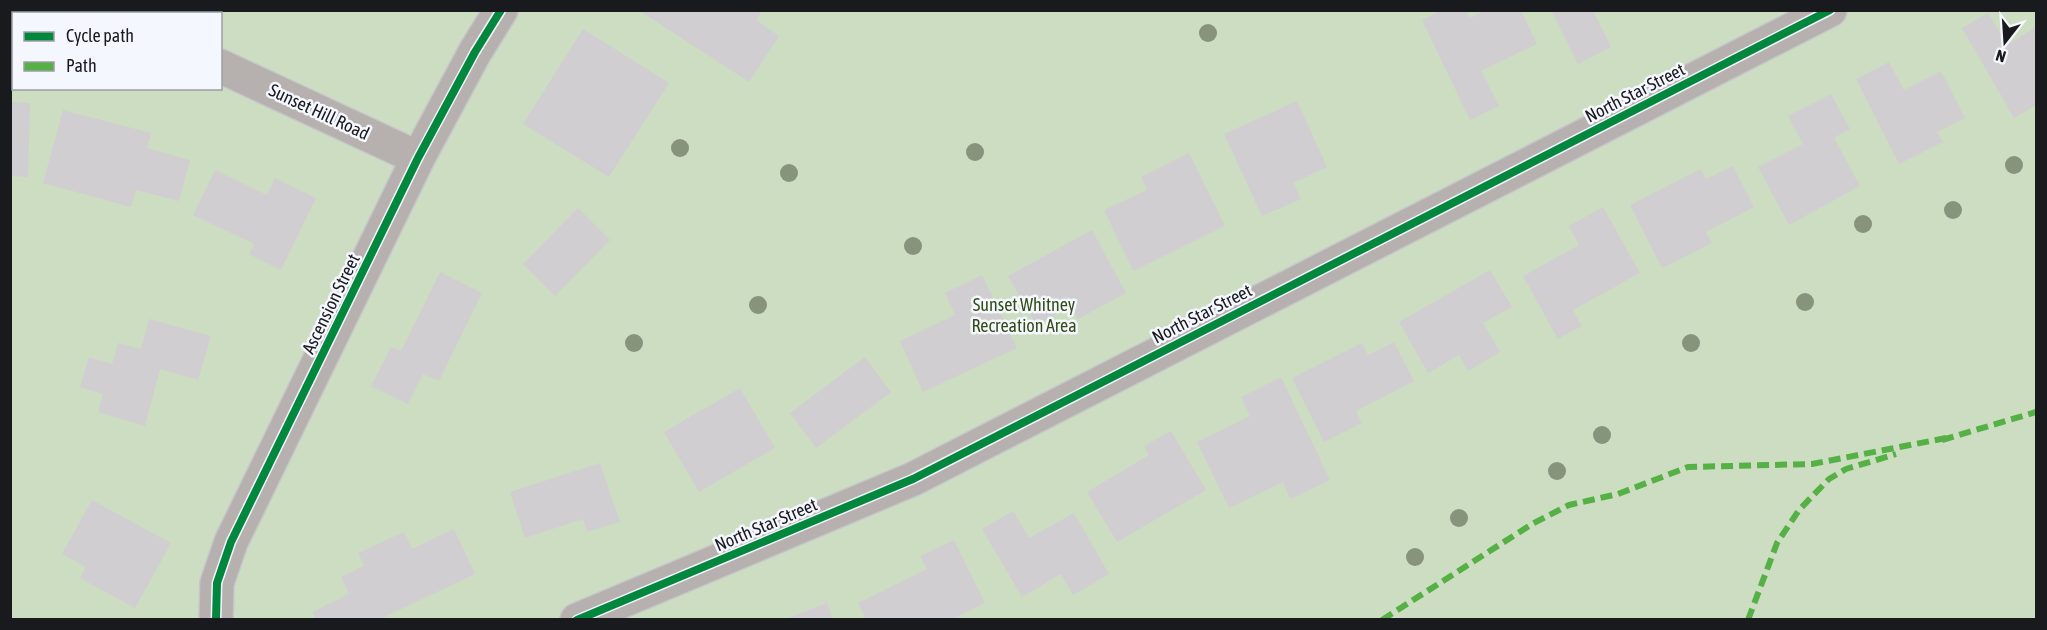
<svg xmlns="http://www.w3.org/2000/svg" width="2047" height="630" viewBox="0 0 2047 630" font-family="'Asap Condensed',sans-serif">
<rect width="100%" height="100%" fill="#eaebf1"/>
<!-- green -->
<path fill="#cdddc2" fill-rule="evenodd" d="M11,11H2036V619H11ZM14,14H220V88H14Z"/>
<!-- building -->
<path fill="#d0ced0" d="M645,10H762L756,20L779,36L749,82L643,13Z
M1442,10H1466L1470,18L1486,10H1521L1537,44L1481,71L1499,106L1470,120L1422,20Z
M1551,10H1593L1611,47L1578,64Z
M1988,13L2007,45L2036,27V105L2014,118L1962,28Z
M583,29L669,83L609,177L523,124Z
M1889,62L1904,90L1941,71L1965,118L1937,132L1943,142L1899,164L1856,79Z
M1831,94L1850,129L1834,138L1860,186L1789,225L1758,167L1803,144L1788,116Z
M1297,101L1327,167L1293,183L1301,199L1262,216L1224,134Z
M10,102L30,103L28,177L10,176Z
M63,110L151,133L147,148L190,160L179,201L136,190L131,207L43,183Z
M1189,153L1225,226L1133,271L1104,210L1147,190L1141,177Z
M1733,166L1754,207L1706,232L1712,243L1662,268L1630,205L1701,169L1706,179Z
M215,170L267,195L275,178L316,198L281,270L249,254L254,244L193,215Z
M1603,207L1640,273L1573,310L1582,326L1558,339L1523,276L1579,245L1569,226Z
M578,208L610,240L555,296L523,264Z
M1092,230L1126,293L1078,319L1071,306L1036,325L1008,276Z
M1490,270L1512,307L1483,323L1500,352L1468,371L1459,355L1428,373L1399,322Z
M440,272L482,293L439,381L423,374L408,404L371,386L391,347L401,351Z
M982,275L1017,348L923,392L900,341L955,315L945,293Z
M149,319L211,336L198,380L160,369L145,426L98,412L103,394L80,387L89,357L112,364L118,343L141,349Z
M1394,342L1414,381L1356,411L1362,423L1324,442L1292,378L1362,343L1368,355Z
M865,357L891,392L816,448L790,413Z
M1281,377L1330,480L1290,499L1283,482L1229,508L1197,442L1250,416L1241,397Z
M740,388L775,448L699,492L664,432Z
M1171,431L1206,490L1117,542L1087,492L1149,455L1144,446Z
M600,463L620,522L587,532L583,519L525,538L510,492Z
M92,500L171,543L135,608L80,578L86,567L62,554Z
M1013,511L1029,538L1074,513L1109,574L1073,595L1061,574L1022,597L982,529Z
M454,529L475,574L378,620H316L312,612L349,594L341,577L364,566L358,553L404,532L412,549Z
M954,540L985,603L951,620H866L858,603L927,569L920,556Z
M827,603L833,620H785V619Z"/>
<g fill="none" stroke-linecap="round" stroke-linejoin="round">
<defs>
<path id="minor" d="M10,23H14
M220,66L418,158
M216,620L217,583L231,542L418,158L475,52L501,10
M577,620L913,479L1830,10"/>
</defs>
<!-- minor casing -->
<use href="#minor" stroke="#c5c6ca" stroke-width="36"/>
<!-- minor -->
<use href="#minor" stroke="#b6b0ae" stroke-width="33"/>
<!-- quiet -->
<path stroke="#55b145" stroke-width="6" stroke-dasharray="12 6" stroke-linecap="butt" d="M1942,440L2036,412
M1382,620L1532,524L1569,505L1618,494L1688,467L1812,464L1946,438
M1748,620L1777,543L1799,510L1829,479L1846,469L1896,454"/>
<defs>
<path id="cycleway" d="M216,620L217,583L231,542L418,158L475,52L501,10
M577,620L913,479L1830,10"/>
</defs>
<!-- cycleway casing -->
<use href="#cycleway" stroke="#f5f7ff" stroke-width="11"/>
<!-- cycleway -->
<use href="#cycleway" stroke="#00873e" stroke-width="8"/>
</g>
<!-- trees -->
<g fill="#85947a">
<circle cx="1208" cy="33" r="9"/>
<circle cx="680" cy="148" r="9"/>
<circle cx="975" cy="152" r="9"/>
<circle cx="2014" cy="165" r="9"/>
<circle cx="789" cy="173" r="9"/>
<circle cx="1953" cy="210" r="9"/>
<circle cx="1863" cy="224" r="9"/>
<circle cx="913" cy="246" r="9"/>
<circle cx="1805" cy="302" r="9"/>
<circle cx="758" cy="305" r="9"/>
<circle cx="634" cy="343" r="9"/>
<circle cx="1691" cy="343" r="9"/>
<circle cx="1602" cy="435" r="9"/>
<circle cx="1557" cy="471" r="9"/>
<circle cx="1459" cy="518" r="9"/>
<circle cx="1415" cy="557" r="9"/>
</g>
<g text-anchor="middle" stroke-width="5" stroke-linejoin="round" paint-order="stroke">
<!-- street labels -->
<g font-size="18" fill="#191a1e" stroke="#f5f7ff">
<text transform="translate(1635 93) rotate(-27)" y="6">North Star Street</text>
<text transform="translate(319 112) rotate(25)" y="6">Sunset Hill Road</text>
<text transform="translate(331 304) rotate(-64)" y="6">Ascension Street</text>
<text transform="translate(1202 314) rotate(-27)" y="6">North Star Street</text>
<text transform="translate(766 525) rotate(-23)" y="6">North Star Street</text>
</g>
<!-- park labels -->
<g font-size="18" fill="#334c18" stroke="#f5f7ff">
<text x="1024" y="311">Sunset Whitney<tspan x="1024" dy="21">Recreation Area</tspan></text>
</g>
</g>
<!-- border -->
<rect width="2047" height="630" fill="none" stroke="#191a1e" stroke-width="24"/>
<!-- legend -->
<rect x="12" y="12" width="210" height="78" fill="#f5f7ff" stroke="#9d9fa5" stroke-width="1.5"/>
<rect x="24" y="32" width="30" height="9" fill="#00873e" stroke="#9d9fa5" stroke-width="1.5"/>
<text x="66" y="42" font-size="18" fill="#191a1e">Cycle path</text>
<rect x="24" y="62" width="30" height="9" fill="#55b145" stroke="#9d9fa5" stroke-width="1.5"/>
<text x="66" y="72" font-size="18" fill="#191a1e">Path</text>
<!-- north arrow -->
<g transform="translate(2005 42) rotate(197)" stroke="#f5f7ff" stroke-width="4.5" paint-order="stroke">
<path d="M0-4.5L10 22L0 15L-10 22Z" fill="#191a1e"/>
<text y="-9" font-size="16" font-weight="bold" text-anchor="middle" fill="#191a1e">N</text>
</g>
</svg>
